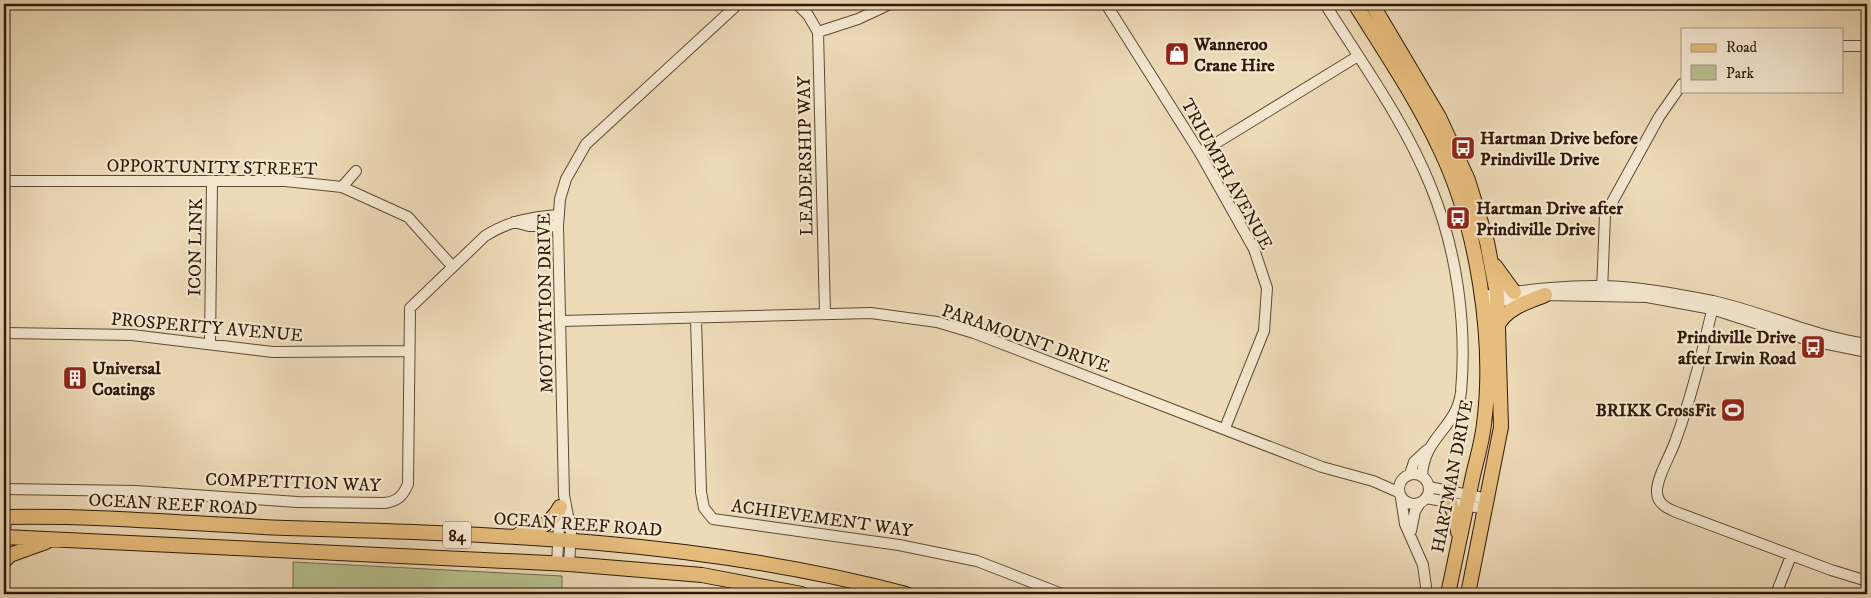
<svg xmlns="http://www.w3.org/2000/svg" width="1871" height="598" viewBox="0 0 1871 598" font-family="'IM FELL DW Pica',serif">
<rect width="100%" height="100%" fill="#eddab7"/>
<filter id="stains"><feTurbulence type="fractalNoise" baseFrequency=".004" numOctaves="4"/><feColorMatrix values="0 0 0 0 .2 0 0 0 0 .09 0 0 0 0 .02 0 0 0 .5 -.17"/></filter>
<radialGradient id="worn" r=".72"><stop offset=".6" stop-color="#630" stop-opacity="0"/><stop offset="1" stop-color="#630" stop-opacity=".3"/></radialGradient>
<!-- green -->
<path fill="#b7c08f" stroke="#746c4c" d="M293,562L562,576V594H293Z"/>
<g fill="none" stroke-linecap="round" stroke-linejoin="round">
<defs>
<path id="minor" d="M797,4L808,15L818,32L825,314
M1106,4L1200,153L1254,249L1267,288L1264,331L1225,428
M1325,4C1362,63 1405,122 1431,187C1457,251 1467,324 1461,392C1457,428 1424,436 1422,476
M818,32L858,19L890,4
M1842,46H1867
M1200,153L1358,56
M4,181H285L342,187L408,217L452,266
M342,187L356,171
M514,222L529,226H558
M1602,291L1605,215L1659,117L1682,84
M1481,296C1522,291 1562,285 1603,286C1640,287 1676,294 1713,301C1766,313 1812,336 1867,344
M1714,302C1703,349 1692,396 1675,442C1671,454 1656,479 1657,492C1657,503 1666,508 1676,512L1831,570L1867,581
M1483,304L1545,295L1647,297L1712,309L1808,340L1867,352
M696,319L701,492L704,508L713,519L899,545L977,561L1062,594
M561,321L871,313L937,322L974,333L1322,467L1373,481L1398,492
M4,333L132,335L273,352L408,351
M210,343L212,181
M1399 489a15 15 0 1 1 30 0a15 15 0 1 1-30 0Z
M1410,474L1414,462L1427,450
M1429,487L1488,499
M4,489L136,491L297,502L385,503C398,501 403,496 408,484L410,308L485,236C508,221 532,217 559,215
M1401,498L1405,524L1423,565L1427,594
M1426,498L1486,509
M1411,531L1415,511L1420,503
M4,557L6,516
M557,563L560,508
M569,564L571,532L564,495L558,226L560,199L566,179L586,144L738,4
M1776,594L1791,556"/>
<path id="major" d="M1355,4C1385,52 1417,99 1441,151C1477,227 1495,340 1484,424C1482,443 1476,461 1472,480C1464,518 1456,556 1448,594
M1372,4L1439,117L1468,180L1487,242L1497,294L1501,427L1468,594
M1495,266L1514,292
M1499,323C1509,307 1528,302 1545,295
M1450,503L1456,518L1458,532
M4,517C98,515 192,524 286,528C494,534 704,540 906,594
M519,534C538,530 551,524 560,507
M4,537L569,564L702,575L802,594
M4,561L10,555L46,542"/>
</defs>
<!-- minor casing -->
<use href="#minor" stroke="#5f4934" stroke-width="12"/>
<!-- major casing -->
<use href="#major" stroke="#301908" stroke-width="16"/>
<!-- minor -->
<use href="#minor" stroke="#f3e7d0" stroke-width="10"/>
<!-- major -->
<use href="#major" stroke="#e6bd7c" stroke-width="14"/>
</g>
<!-- icons -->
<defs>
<symbol id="shop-square" viewBox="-11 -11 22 22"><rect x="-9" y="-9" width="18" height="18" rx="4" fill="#8f2418" stroke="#f3e7d0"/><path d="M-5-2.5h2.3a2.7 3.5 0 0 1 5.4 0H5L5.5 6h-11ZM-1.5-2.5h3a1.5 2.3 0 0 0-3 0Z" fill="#fff"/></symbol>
<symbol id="bus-square" viewBox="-11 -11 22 22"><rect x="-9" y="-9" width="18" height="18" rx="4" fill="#8f2418" stroke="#f3e7d0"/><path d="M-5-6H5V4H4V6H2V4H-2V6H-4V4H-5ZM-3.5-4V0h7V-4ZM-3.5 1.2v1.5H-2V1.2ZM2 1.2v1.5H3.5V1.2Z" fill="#fff"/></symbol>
<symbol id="building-square" viewBox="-11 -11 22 22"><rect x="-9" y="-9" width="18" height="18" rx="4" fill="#8f2418" stroke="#f3e7d0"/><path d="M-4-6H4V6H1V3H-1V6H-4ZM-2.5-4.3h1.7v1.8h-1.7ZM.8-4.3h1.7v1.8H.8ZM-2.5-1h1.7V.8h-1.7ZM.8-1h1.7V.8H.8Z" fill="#fff"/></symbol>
<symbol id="stadium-square" viewBox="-11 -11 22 22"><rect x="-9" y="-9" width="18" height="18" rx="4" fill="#8f2418" stroke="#f3e7d0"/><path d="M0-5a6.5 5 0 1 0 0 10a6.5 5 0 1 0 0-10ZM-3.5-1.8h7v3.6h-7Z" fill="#fff"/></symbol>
</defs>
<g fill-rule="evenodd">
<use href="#shop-square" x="1163" y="40" width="28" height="28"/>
<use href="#bus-square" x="1449" y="134" width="28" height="28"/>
<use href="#bus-square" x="1444" y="204" width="28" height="28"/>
<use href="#bus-square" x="1799" y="333" width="28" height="28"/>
<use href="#building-square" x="61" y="364" width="28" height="28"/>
<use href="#stadium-square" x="1719" y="396" width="28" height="28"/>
</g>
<g text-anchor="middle" stroke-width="4.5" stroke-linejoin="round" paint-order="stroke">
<!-- shield labels -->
<rect fill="#f3e7d0" stroke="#6a5744" stroke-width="1" x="443" y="521.5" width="28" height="27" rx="4"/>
<g font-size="16" font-weight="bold" fill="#301908">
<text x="457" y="541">84</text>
</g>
<!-- poi labels -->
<g font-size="18" font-weight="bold" fill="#301908" stroke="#f3e7d0" text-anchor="start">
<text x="1194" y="50">Wanneroo<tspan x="1194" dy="21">Crane Hire</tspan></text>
<text x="1480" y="144">Hartman Drive before<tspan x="1480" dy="21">Prindiville Drive</tspan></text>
<text x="1476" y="214">Hartman Drive after<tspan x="1476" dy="21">Prindiville Drive</tspan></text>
<text x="1796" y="343" text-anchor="end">Prindiville Drive<tspan x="1796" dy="21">after Irwin Road</tspan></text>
<text x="92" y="374">Universal<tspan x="92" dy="21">Coatings</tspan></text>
<text x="1716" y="416" text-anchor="end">BRIKK CrossFit</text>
</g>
<!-- street labels -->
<g font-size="18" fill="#301908" stroke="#f3e7d0">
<text transform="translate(805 156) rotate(-91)" y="6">LEADERSHIP WAY</text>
<text transform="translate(212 167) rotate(1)" y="6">OPPORTUNITY STREET</text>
<text transform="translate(1227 174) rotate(61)" y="6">TRIUMPH AVENUE</text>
<text transform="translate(195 247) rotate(-89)" y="6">ICON LINK</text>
<text transform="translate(545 303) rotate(-91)" y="6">MOTIVATION DRIVE</text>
<text transform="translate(207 327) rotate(5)" y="6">PROSPERITY AVENUE</text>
<text transform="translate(1026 338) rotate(19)" y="6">PARAMOUNT DRIVE</text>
<text transform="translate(1452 476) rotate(-79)" y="6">HARTMAN DRIVE</text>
<text transform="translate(293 482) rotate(2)" y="6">COMPETITION WAY</text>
<text transform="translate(173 504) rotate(3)" y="6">OCEAN REEF ROAD</text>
<text transform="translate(822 518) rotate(8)" y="6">ACHIEVEMENT WAY</text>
<text transform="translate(578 524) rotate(4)" y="6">OCEAN REEF ROAD</text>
</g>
</g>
<!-- margin -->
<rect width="1871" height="598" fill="none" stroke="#eddab7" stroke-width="20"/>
<rect x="5" y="5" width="1861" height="588" fill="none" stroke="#301908" stroke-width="2.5"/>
<rect x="10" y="10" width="1851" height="578" fill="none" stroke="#301908"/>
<!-- legend -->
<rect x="1681" y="28" width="162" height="65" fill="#f3e7d0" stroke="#a59580"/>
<rect x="1691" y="44" width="25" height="8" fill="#e6bd7c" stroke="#a59580"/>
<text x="1726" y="52" font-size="15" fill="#301908">Road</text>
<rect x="1691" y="65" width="25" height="15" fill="#b7c08f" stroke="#a59580"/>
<text x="1726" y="78" font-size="15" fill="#301908">Park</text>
<rect width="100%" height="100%" filter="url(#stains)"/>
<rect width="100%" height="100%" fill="url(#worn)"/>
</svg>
